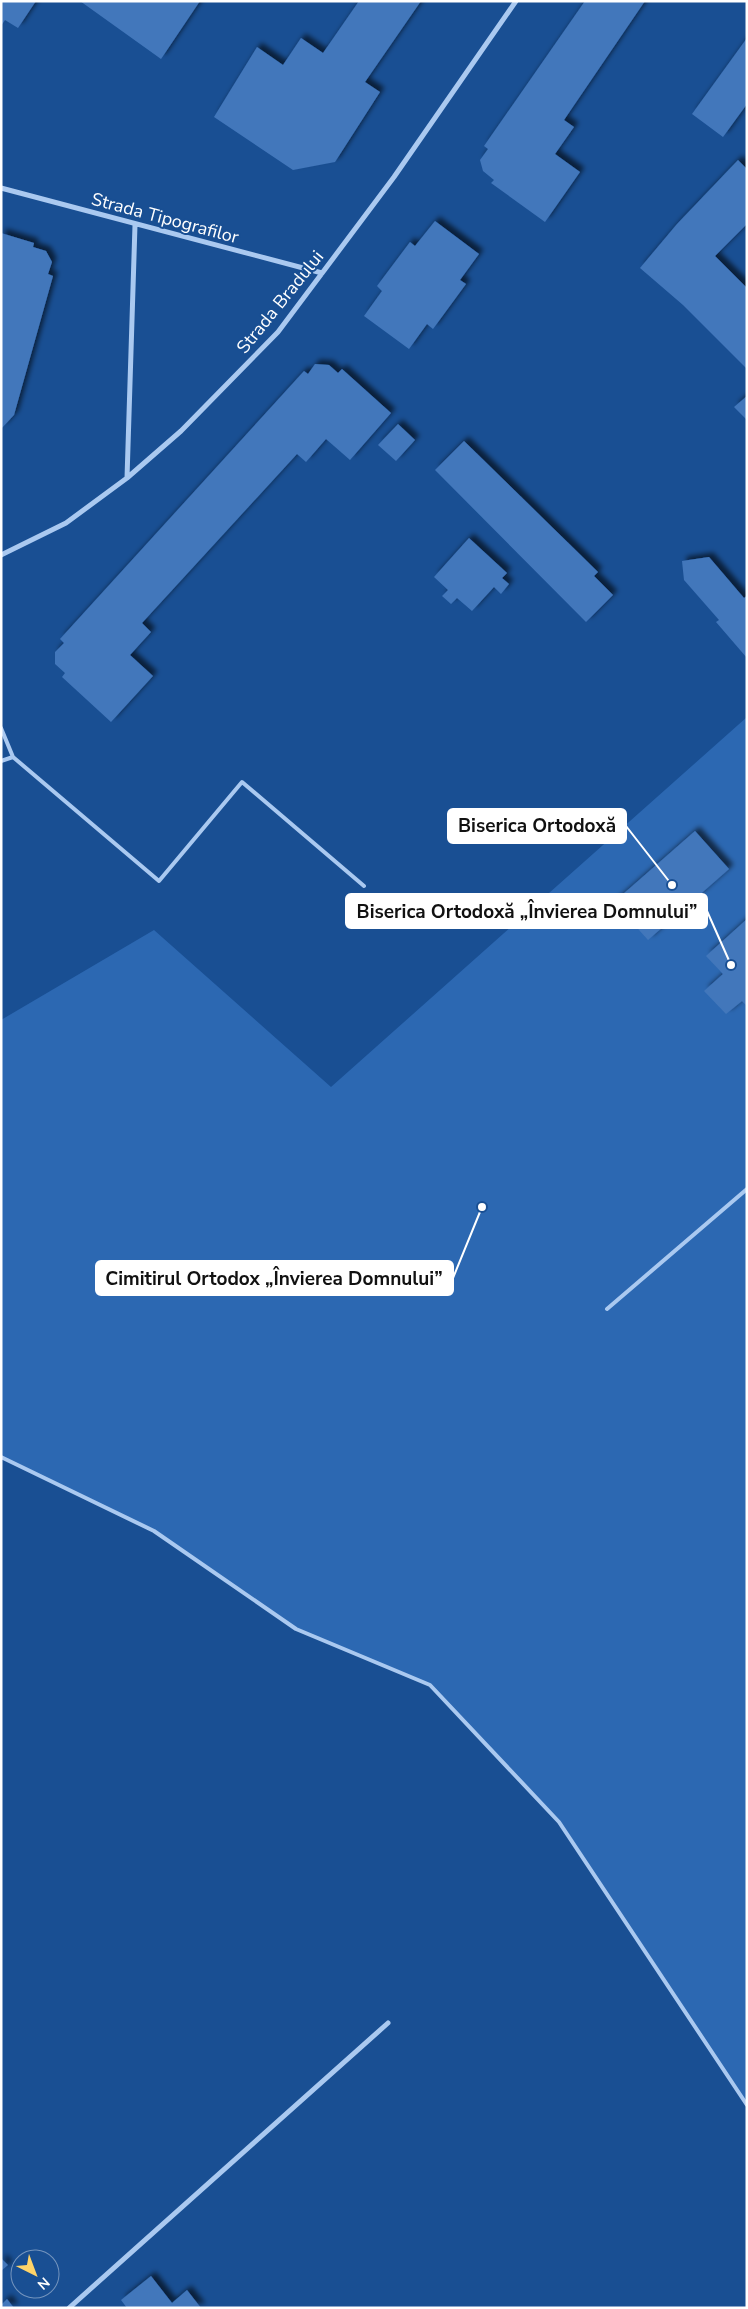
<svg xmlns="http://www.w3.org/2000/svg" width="748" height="2309" viewBox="0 0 748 2309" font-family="'Nunito Sans',sans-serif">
<defs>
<filter id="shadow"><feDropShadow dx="4.5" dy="-4.5" stdDeviation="2.5" flood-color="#0009"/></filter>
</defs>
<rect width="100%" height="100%" fill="#194f93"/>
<!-- green -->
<path fill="#2c68b2" d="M747,717V2105L559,1822L430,1685L296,1629L154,1531L1,1457V1020L154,930L331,1087Z"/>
<!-- building -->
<path fill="#4277bb" filter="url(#shadow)" d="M1,1H36L18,28L5,20L1,26Z
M80,1H200L161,59Z
M359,1H421L365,82L380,92L335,162L293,170L214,117L257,47L283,65L301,38L323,53Z
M585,1H645L564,120L574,127L555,154L580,172L545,222L491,183L494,180L483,171L480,160L488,149L484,146Z
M747,38V104L723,137L692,114Z
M738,160L747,169V224L715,256L747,288V369L683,305L640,268L677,224Z
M435,221L479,254L460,280L466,284L433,329L427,324L409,349L364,316L382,291L377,286L410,242L415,246Z
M1,233L34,243L33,247L46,251L52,262L48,274L53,276L14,415L1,429Z
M315,364L329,365L338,373L342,369L391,413L350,460L326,439L306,462L297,454L142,623L151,632L130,655L153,676L111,722L62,677L65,673L55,664V652L64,643L60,639L304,371L308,374Z
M747,396V420L734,407Z
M398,424L415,440L396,461L378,445Z
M464,441L598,572L594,576L613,595L586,622L435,470Z
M469,538L507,573L502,578L509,584L501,594L494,587L472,611L457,598L451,604L442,596L448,590L434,577Z
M709,557L744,598L747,596V658L716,622L719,620L684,580L682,561Z
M695,831L729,869L648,940L614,902Z
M747,919V1006L742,1001L726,1014L704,991L723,974L706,956Z
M1,2258L8,2265L1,2271Z
M151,2276L172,2303L187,2290L201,2308H127L121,2300Z
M7,2299L14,2308H1V2305Z"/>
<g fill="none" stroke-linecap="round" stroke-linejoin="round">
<!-- lane -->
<path stroke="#aac9f0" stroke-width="4" d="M1,728L13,757L159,881L242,782L364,886
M1,761L13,757
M607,1309L747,1189
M1,1457L154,1531L296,1629L430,1685L559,1822L747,2105"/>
<!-- street -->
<path stroke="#aac9f0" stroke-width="5" d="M1,188L322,273
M127,478L135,225
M1,555L66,523L127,478L181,431L278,332L394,177L516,1
M69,2308L388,2023"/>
</g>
<g text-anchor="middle" stroke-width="4" stroke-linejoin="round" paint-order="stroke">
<!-- street labels -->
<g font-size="18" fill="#fff" stroke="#194f93">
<text transform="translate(165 218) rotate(15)" y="6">Strada Tipografilor</text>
<text transform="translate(280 302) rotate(-51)" y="6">Strada Bradului</text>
</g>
</g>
<!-- callouts -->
<path fill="none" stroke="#fff" stroke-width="2" d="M672 885L626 826M731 965L707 911M482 1207L453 1278"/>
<g fill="#fff" stroke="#194f93" stroke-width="2">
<circle cx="672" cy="885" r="5"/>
<circle cx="731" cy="965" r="5"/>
<circle cx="482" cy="1207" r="5"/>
</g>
<g fill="#fff" stroke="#fff" stroke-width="2">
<rect x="448" y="809" width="178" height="34" rx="5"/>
<rect x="346" y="894" width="361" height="34" rx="5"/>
<rect x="96" y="1261" width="357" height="34" rx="5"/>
</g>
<g font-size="19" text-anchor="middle" font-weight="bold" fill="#111">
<text x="537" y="832">Biserica Ortodoxă</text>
<text x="527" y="918">Biserica Ortodoxă „Învierea Domnului”</text>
<text x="274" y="1285">Cimitirul Ortodox „Învierea Domnului”</text>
</g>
<!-- border -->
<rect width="748" height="2309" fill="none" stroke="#ffffff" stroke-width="5"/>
<!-- north arrow -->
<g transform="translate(35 2274) rotate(138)"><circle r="24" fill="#194f93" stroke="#7595be"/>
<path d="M0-4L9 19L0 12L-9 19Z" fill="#ffd469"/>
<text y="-8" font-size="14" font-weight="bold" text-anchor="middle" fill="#ffffff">N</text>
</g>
</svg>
